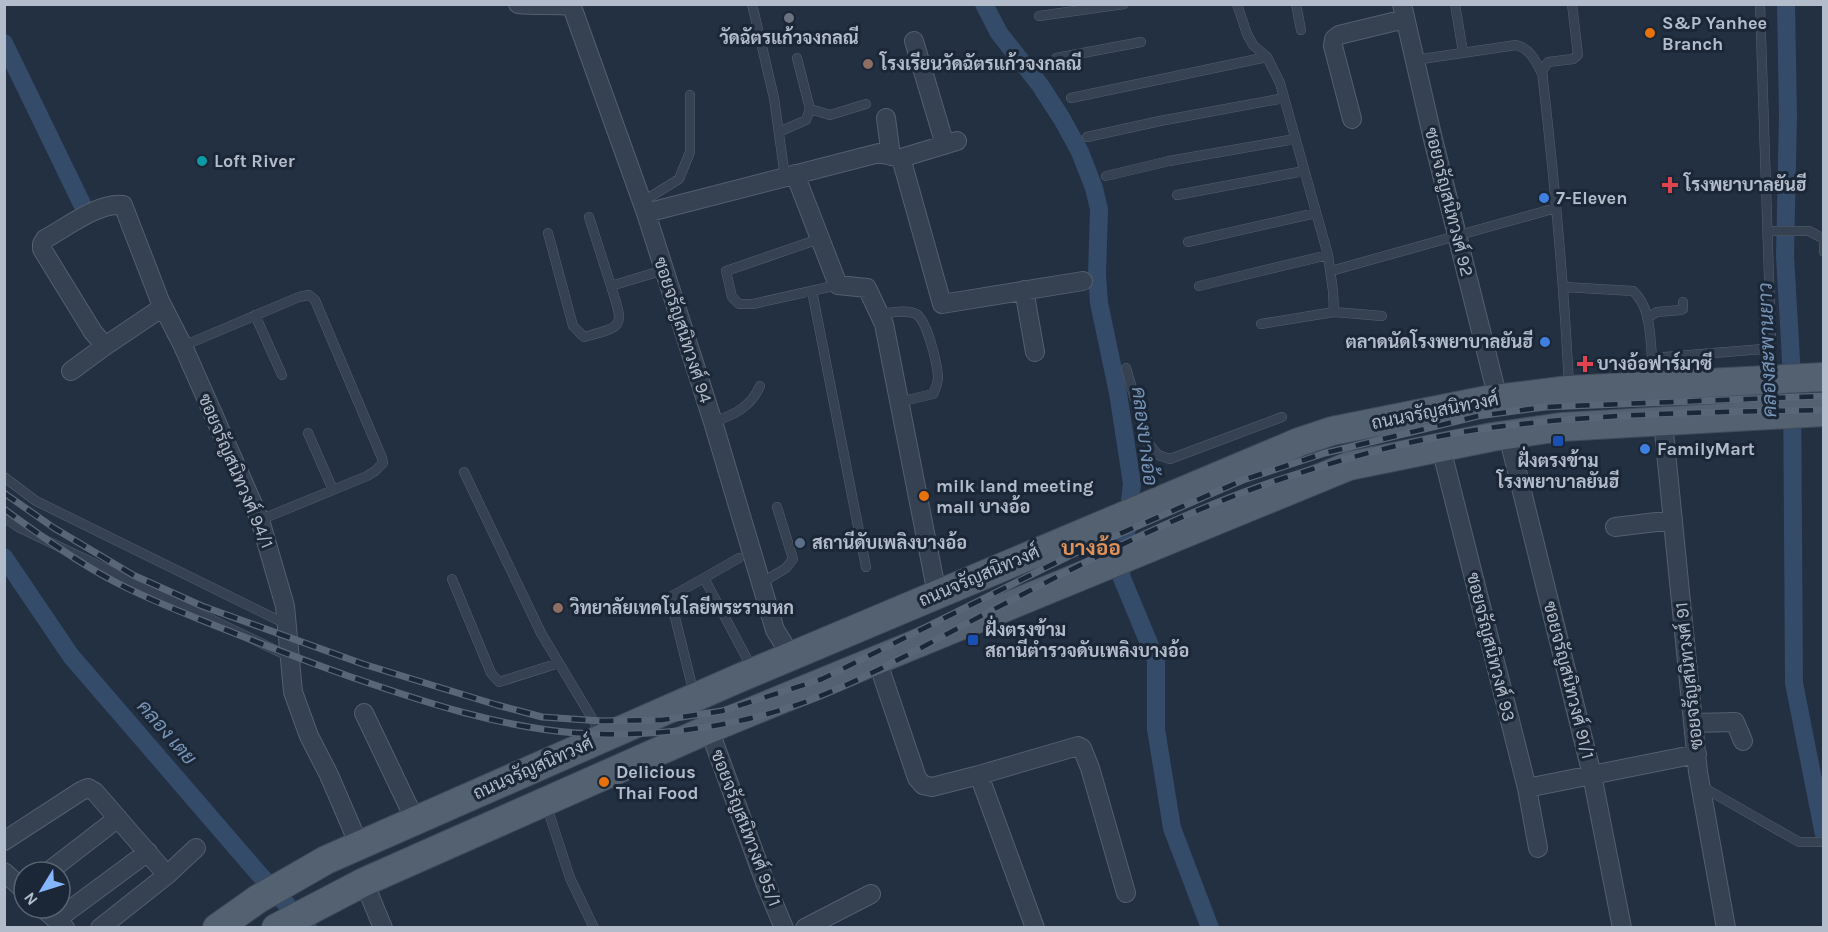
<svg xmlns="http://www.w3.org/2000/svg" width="1828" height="932" viewBox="0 0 1828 932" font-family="Karla,Sarabun,sans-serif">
<rect width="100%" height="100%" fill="#223041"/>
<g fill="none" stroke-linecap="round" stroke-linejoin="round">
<!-- canal -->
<path stroke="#344b6a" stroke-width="18" d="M984,4L999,33L1040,85L1062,119L1080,152L1094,188L1099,209L1097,275L1099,303L1118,393L1132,484L1121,576L1156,660V729L1172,828L1210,928
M1786,4L1788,116L1785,256L1792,377L1794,683L1824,835
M4,43L82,204
M4,557L71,656L259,874L308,928"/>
<defs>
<path id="service" d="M752,4L774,98L785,177
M1237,4L1247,34L1253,45L1267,57L1280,83L1328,255L1333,291L1334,312L1261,324
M1296,4L1301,30
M1455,4L1463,52
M1039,16L1124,4
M1056,58L1141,42
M1415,60L1516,45C1531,49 1536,62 1543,75
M1071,98L1267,57
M810,109L830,115L866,104
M779,132L806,120L810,109L797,58
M1087,137L1160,121L1284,98
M1106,176L1169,161L1295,139
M1177,195L1304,171
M642,202L679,179L690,152V95
M589,217L611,286
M1769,231H1809L1824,239
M548,233L573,326L584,337C625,326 624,327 611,286L664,270
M819,239L726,271L732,297L739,304H753L838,285
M1188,242L1316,213
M1824,245V252
M1331,271L1556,208
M1199,286L1328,255
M1564,287L1633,291C1651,307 1650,336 1652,358L1763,349L1769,346L1771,339L1760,4
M812,291L866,567
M1334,312L1382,316
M879,314C890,313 906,309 916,314C927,320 937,363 938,376C938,383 936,388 933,394L899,402
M255,315L282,375
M1647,318L1657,312L1681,310L1683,309V302
M183,346L299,297L309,295L315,300L382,458L383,463L375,471L367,476L260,520
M1652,358L1654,384
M1126,368L1148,443L1158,455L1170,459L1282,417
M1569,387C1564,281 1554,176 1542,71L1548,62L1573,59L1578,55L1572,4
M713,422C734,415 751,407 760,386
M308,433L333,490
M464,472L541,633L602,735
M4,477L36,501L286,624
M4,517L18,527L290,657
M739,558L704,578L753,670
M452,579L491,673L499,682L559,663
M761,583L786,568L793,559L777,507
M694,694L670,597L704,578
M1701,786L1799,842H1824
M546,804L570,878L594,928"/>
<path id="minor" d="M518,4C536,6 554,4 572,6
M571,4L646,213L713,422L775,630L791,656
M1402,4L1432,135L1498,399
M914,41L945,145
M886,118L891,156
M1352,119L1333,46L1334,39L1339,35L1405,19
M901,158L942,304L1083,281
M795,174L838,285L867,288L884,324L937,594
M646,213L879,153L901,158L957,141
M1024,290L1035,352
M163,307L105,346L93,332L42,249V244L45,239C67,227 99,202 123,205L160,301L183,346L260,520L285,606L293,692L309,736L329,775L359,845
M71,371L105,346
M1663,422L1698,772L1726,928
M1508,435L1592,775L1622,928
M1441,448L1527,788L1538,848
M1615,527L1673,520
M877,660L917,778L923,785L932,787L979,775L1035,928
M364,713L415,820
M1693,723L1735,722L1743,741
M709,729L766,885L784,928
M979,775L1078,746L1082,748L1090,768L1126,893
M1527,788L1697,754
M4,841L81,791L88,788L95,792L167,875L100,928
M4,872L24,890
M48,872L118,818
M167,875L196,848
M364,882L383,928
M43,908L65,928
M56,920L148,852
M805,928L871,894"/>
<path id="primary" d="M217,928L258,899L326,860L737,679L1299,442L1332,431L1487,400L1569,390L1824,377
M276,928L364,882L709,729L1349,466L1492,437L1561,427L1824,412"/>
</defs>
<!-- service casing -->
<use href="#service" stroke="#545f6e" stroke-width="10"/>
<!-- minor casing -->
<use href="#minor" stroke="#545f6e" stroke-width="20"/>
<!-- primary casing -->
<use href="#primary" stroke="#404b5a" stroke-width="30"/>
<!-- service -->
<use href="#service" stroke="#364251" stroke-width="9"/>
<!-- minor -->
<use href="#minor" stroke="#364251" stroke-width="18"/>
<!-- primary -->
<use href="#primary" stroke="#546171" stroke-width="28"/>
<defs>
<path id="rail" d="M4,493L54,528L133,575L202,606L363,664L497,705L542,717L602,721L662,720L722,711L822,679L1069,556L1243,480L1325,453L1478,416L1545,407L1824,396
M4,509C41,536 77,562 117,583C146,598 176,610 206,622C254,641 302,660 351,677C424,702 499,727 576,733C652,738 733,728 805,702C866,679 922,647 979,617C1077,566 1174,515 1278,480C1351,456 1428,435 1504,426C1610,413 1717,412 1824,410"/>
</defs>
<!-- rail casing -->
<use href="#rail" stroke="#586678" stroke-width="7"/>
<!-- rail -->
<use href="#rail" stroke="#1b2736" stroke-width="4.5" stroke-dasharray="14" stroke-linecap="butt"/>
</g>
<!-- markers -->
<circle fill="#6b7280" stroke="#1b2736" stroke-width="2" cx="789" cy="18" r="6"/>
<g fill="#e8710a" stroke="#1b2736" stroke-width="2">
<circle cx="1650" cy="33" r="6"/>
<circle cx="924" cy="496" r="6"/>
<circle cx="604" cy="782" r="6"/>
</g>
<g fill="#8d6e63" stroke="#1b2736" stroke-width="2">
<circle cx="868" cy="64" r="6"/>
<circle cx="558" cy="608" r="6"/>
</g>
<circle fill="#0f9aa8" stroke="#1b2736" stroke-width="2" cx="202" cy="161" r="6"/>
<g fill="#e0444e" stroke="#1b2736" stroke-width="2">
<path d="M1667 176h6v6h6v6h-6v6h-6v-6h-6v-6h6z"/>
<path d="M1582 355h6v6h6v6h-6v6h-6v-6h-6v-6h6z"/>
</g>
<g fill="#3f7fe0" stroke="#1b2736" stroke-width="2">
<circle cx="1544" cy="198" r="6"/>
<circle cx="1545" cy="342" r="6"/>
<circle cx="1645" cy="449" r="6"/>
</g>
<g fill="#1a4fb4" stroke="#1b2736" stroke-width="2">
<rect x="1552" y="435" width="12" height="12" rx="3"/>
<rect x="967" y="634" width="12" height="12" rx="3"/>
</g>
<circle fill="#5c6f8a" stroke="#1b2736" stroke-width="2" cx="800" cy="543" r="6"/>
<g text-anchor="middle" stroke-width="6" stroke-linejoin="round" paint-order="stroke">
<!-- poi labels -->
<g font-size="18" font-weight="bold" fill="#b3bccb" stroke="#1b2736" text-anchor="start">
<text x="1662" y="29">S&amp;P Yanhee<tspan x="1662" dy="21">Branch</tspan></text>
<text x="789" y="44" text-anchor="middle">วัดฉัตรแก้วจงกลณี</text>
<text x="880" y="70">โรงเรียนวัดฉัตรแก้วจงกลณี</text>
<text x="214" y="167">Loft River</text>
<text x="1684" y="191">โรงพยาบาลยันฮี</text>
<text x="1556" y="204">7-Eleven</text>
<text x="1533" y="348" text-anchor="end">ตลาดนัดโรงพยาบาลยันฮี</text>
<text x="1597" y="370">บางอ้อฟาร์มาซี</text>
<text x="1657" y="455">FamilyMart</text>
<text x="1558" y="467" text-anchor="middle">ฝั่งตรงข้าม<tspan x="1558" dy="21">โรงพยาบาลยันฮี</tspan></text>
<text x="936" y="492">milk land meeting<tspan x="936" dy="21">mall บางอ้อ</tspan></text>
<text x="812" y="549">สถานีดับเพลิงบางอ้อ</text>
<text x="570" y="614">วิทยาลัยเทคโนโลยีพระรามหก</text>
<text x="985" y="636">ฝั่งตรงข้าม<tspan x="985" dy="21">สถานีตำรวจดับเพลิงบางอ้อ</tspan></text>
<text x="616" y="778">Delicious<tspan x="616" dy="21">Thai Food</tspan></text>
</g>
<!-- street labels -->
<g font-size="18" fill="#b3bccb" stroke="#1b2736">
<text transform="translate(1449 202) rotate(76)" y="6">ซอยจรัญสนิทวงศ์ 92</text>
<text transform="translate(683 330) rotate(72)" y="6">ซอยจรัญสนิทวงศ์ 94</text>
<text transform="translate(1435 411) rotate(-11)" y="6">ถนนจรัญสนิทวงศ์</text>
<text transform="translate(236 471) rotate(67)" y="6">ซอยจรัญสนิทวงศ์ 94/1</text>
<text transform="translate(979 576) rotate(-23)" y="6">ถนนจรัญสนิทวงศ์</text>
<text transform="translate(1491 647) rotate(76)" y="6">ซอยจรัญสนิทวงศ์ 93</text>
<text transform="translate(1689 676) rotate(-96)" y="6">ซอยจรัญสนิทวงศ์ 91</text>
<text transform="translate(1569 680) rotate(76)" y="6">ซอยจรัญสนิทวงศ์ 91/1</text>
<text transform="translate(533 768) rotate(-24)" y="6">ถนนจรัญสนิทวงศ์</text>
<text transform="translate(746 828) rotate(69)" y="6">ซอยจรัญสนิทวงศ์ 95/1</text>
</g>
<!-- water labels -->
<g font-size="20" font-style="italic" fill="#7793b6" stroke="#1b2736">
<text transform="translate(1767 350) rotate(-92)" y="7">คลองสะพานยาว</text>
<text transform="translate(1145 436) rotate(83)" y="7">คลองบางอ้อ</text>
<text transform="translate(167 732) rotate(49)" y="7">คลอง เตย</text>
</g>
<!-- quarter labels -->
<g font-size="21" font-weight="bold" fill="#e09259" stroke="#1b2736">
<text x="1091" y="555">บางอ้อ</text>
</g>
</g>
<!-- border -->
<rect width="1828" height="932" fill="none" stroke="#b3bccb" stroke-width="12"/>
<!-- north arrow -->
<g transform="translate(42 890) rotate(232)"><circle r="28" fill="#1b2736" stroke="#586372" stroke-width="1.5"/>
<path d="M0-4.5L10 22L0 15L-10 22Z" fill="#84b5ff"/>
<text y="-9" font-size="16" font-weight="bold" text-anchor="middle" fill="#b3bccb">N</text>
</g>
</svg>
